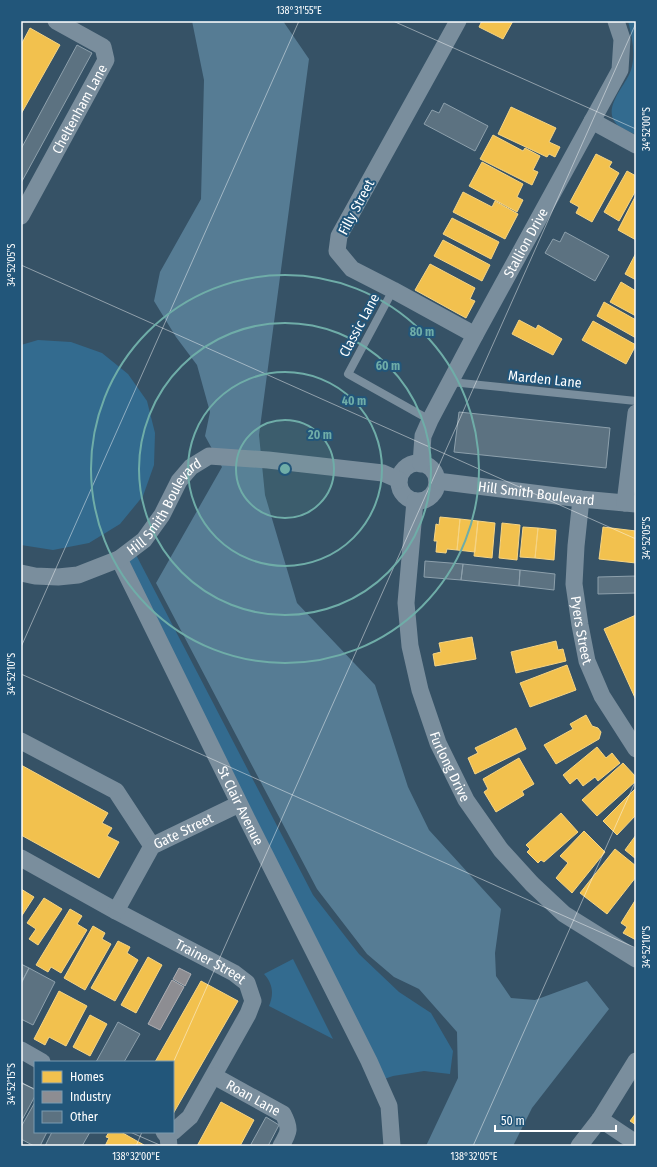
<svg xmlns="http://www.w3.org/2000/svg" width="657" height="1167" viewBox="0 0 657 1167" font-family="'Fira Sans Condensed',sans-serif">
<rect width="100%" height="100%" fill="#365266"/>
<!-- green -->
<path fill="#336b8f" d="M628,21H636V135C631,132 625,130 620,127C598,111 626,86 631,70C636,54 632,37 628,21Z
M38,340L71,342L102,353L128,374L147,401L155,433L154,465L143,496L120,524L89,543L53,550L21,545V345Z
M133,549L313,895L359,954L399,992L431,1013L453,1051L450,1074L424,1071L393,1076L378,1081L119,559Z
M293,959L333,1039L269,1006C274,994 273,984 264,974Z"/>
<!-- water -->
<path fill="#567c94" d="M192,21H283L309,59L259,435L265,495L297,603L375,685L408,787L429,830L501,909L495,953L496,976L511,998L535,1000L587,981L609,1009L532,1108L513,1146H426L458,1078L457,1032L419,989L394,977L367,954L317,889L156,583L222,467L205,436L210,412L197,365L176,337L154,301L160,272L201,199L204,80Z"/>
<!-- homes -->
<path fill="#f2c14e" stroke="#f6d483" d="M482,21H513L503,39L479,27Z
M30,28L60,45L21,114V45Z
M511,107L556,128L549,142L560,147L555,157L549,154L547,157L498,134Z
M493,135L523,151L525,148L540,156L533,170L538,172L532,185L480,159Z
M596,154L612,162L609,167L619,173L592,222L576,213L579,207L570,202Z
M482,162L523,184L517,197L523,200L517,212L469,186Z
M627,171L636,176V190L619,221L604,212Z
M463,192L492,207L495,201L518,214L505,239L453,212Z
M636,195V240L618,230Z
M452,218L499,242L491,259L443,234Z
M443,240L490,265L482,281L434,256Z
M636,253V280L625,274Z
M430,264L475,288L470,299L475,301L466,318L415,290Z
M621,282L636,291V316L610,302Z
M604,302L636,320V338L597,316Z
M519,320L536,329L538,325L562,339L553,355L512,334Z
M593,321L636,345L626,364L582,340Z
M440,517L460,519L457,550L447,549L446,553L436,552L437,541H434L436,524L439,525Z
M460,519L478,521L475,552L457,550Z
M478,521L495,523L492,558L474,556Z
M502,523L520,525L517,560L499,558Z
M523,527L538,528L535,558L520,557Z
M603,527L636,531V563L599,559Z
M538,528L556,530L554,560L535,558Z
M636,615V700L604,629Z
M472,637L476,659L435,666L433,654L441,652L439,643Z
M556,641L558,650L563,649L566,661L516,673L511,652Z
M567,665L576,690L530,707L520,683Z
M586,715L592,726L598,728L601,732L599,739L556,764L544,745L573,729L570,724Z
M516,728L526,749L475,774L468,758L478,753L475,748Z
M597,747L606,758L612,753L620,763L598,781L595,777L583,786L577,778L570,784L563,775Z
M519,758L534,784L522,791L524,795L496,812L484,792L488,789L483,779Z
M623,763L636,777V781L597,816L582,800Z
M21,765L108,813L102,823L112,828L107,836L119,842L99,878L21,835Z
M636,788V815L617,835L603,821Z
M561,813L578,832L544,862L541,860L538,863L527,852L530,849L526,845Z
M584,831L605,852L572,893L556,878L568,863L560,856Z
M636,835V859L625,850Z
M615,849L636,866V877L607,914L580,893Z
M21,889L34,897L21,917Z
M44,898L62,909L38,945L29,939L36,929L27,923Z
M636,899V940L623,933L627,927L621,923Z
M70,909L82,916L77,924L87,930L61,973L51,967L48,972L36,965Z
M93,926L105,933L102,939L111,944L85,990L64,978Z
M118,941L130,947L127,953L138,960L115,1001L91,988Z
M148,957L162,965L136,1013L121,1005Z
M201,981L238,1001L173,1114V1062H155Z
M59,991L87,1006L66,1046L49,1037L45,1045L34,1039Z
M90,1015L107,1024L90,1056L73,1047Z
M221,1102L254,1120L240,1146H197Z
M636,1113V1125L630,1121Z
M109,1132H121L144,1145L105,1146L109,1138L106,1137Z"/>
<!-- industry -->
<path fill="#8d8d92" stroke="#afafb3" d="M179,968L191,974L185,986L173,979Z
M172,980L184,987L160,1030L148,1024Z"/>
<!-- building -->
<path fill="#5c7281" stroke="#8da0ac" d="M77,45L92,53L21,183V149Z
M444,103L488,126L475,151L424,124L432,110L439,113Z
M565,232L609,256L595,281L545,253L553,239L560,242Z
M459,412L610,428L606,468L454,452Z
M425,561L463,564L461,580L424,577Z
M463,564L520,570L519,586L461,580Z
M520,570L555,574L554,590L519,586Z
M636,576V593L598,594V577Z
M21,964L29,968L21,983Z
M29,968L55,982L33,1025L21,1019V984Z
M118,1022L140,1034L124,1062H96Z
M21,1082L35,1090V1096L21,1122Z
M35,1102V1132H47L40,1146H34L21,1139V1127Z
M266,1117L279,1125L268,1146H250Z
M52,1132H90L82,1146H45Z"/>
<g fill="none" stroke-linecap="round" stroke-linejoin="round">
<!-- lane -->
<path stroke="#7a8e9d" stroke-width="8" d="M393,290L348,374L430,420
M451,382L636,401"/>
<!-- street -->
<g stroke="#7a8e9d" stroke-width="17">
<path d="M458,21L339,236L337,251L352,269L393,290L475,335"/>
<path d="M592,121L636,145"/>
<path id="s1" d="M21,216L106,60L103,47L56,21"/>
<circle cx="418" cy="482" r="19"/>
<path id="s2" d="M421,464L423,436L430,420L475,335L620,70L622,39L616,21"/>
<path id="s3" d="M437,481L581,499L636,504"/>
<path id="s4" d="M581,499L576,546L574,584L580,625L587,661L602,696L636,749"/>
<path id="s5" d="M415,501L406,603L410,646L420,690L438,743L466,800L501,850L532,884L564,914L636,959"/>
<path d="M625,503L636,413"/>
<path id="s6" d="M119,559L247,819L369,1061L389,1106L392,1146"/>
<path id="s7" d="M21,573L35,576L58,577L78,575L119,559L144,540L162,515L179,481L191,467L209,456L268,460L383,473L399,480"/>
<path d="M21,741L116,791L152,846"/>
<path id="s8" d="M21,858L116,911L234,973L247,983L253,1001L248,1014L190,1117L173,1132"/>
<path id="s9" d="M116,911L152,846L239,804"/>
<path d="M21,1050L42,1062"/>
<path id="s10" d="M214,1076L283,1114C291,1129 289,1132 281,1146"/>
<path d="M600,1119L636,1143"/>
<path d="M164,1132L168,1137L169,1146"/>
<path d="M579,1146L600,1119L636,1061"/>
</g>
</g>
<!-- ticks -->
<path fill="none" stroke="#fff" stroke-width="1" stroke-opacity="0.45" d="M393,21L636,129M21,265L636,539M21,647L299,21M21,674L636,948M173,1063L636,23M21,1083L35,1089M130,1132L162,1146M136,1146L142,1132M473,1146L636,780"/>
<!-- distance rings -->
<circle cx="285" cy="469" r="49" fill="#6fada8" fill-opacity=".12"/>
<g fill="none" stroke="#6fada8" stroke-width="2">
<circle cx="285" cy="469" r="49"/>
<circle cx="285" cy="469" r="97"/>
<circle cx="285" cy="469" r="146"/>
<circle cx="285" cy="469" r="194"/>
</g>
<g text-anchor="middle" stroke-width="4" stroke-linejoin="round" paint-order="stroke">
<!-- street labels -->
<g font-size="14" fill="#fff" stroke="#22567a">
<text dy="5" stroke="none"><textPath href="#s1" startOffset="122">Cheltenham Lane</textPath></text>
<text transform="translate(356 207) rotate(-62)" y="5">Filly Street</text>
<text dy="5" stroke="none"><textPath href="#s2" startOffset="247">Stallion Drive</textPath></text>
<text transform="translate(359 325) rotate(-62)" y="5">Classic Lane</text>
<text transform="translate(545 379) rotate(6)" y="5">Marden Lane</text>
<text dy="5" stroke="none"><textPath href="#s3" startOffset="100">Hill Smith Boulevard</textPath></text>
<text dy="5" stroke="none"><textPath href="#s7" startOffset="172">Hill Smith Boulevard</textPath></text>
<text dy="5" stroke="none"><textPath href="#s4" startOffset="132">Pyers Street</textPath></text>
<text dy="5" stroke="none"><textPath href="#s5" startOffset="273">Furlong Drive</textPath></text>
<text dy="5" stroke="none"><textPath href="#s6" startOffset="275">St Clair Avenue</textPath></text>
<text dy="5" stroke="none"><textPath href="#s9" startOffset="109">Gate Street</textPath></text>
<text dy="5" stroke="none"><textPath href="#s8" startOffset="216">Trainer Street</textPath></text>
<text dy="5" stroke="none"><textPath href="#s10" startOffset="45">Roan Lane</textPath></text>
</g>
</g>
<circle cx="285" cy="469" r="6" fill="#6fada8" stroke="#22567a" stroke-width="2"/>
<g font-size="12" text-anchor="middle" font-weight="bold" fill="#6fada8" stroke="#22567a" stroke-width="4" stroke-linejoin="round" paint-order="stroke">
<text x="422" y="336">80 m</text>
<text x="388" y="370">60 m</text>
<text x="354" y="405">40 m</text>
<text x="320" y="439">20 m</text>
</g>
<!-- border -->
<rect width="657" height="1167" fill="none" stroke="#22567a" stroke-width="44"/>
<!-- legend -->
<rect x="34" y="1061" width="140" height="72" fill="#22567a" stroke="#7a9aaf"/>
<rect x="42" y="1071" width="20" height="12" fill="#f2c14e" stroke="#7a9aaf"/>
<text x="70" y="1081" font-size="12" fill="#ffffff">Homes</text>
<rect x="42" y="1091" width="20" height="12" fill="#8d8d92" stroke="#7a9aaf"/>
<text x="70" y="1101" font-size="12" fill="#ffffff">Industry</text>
<rect x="42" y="1111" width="20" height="12" fill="#5c7281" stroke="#7a9aaf"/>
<text x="70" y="1121" font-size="12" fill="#ffffff">Other</text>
<!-- scale -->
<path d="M495 1125v6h121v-6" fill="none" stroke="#ffffff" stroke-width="2"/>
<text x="501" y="1125" font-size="12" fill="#ffffff" stroke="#22567a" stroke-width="3" paint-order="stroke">50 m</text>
<rect x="22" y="22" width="613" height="1123" fill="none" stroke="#fff" stroke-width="1.5"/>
<g font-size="10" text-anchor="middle" fill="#fff">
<text x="299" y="14">138°31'55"E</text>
<text transform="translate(646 129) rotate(-90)" y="4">34°52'00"S</text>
<text transform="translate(11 265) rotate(-90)" y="4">34°52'05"S</text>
<text transform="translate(646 538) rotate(-90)" y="4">34°52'05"S</text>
<text transform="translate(11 674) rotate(-90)" y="4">34°52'10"S</text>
<text transform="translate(646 947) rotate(-90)" y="4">34°52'10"S</text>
<text transform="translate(11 1084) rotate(-90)" y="4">34°52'15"S</text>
<text x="136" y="1160">138°32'00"E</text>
<text x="474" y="1160">138°32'05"E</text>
</g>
</svg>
